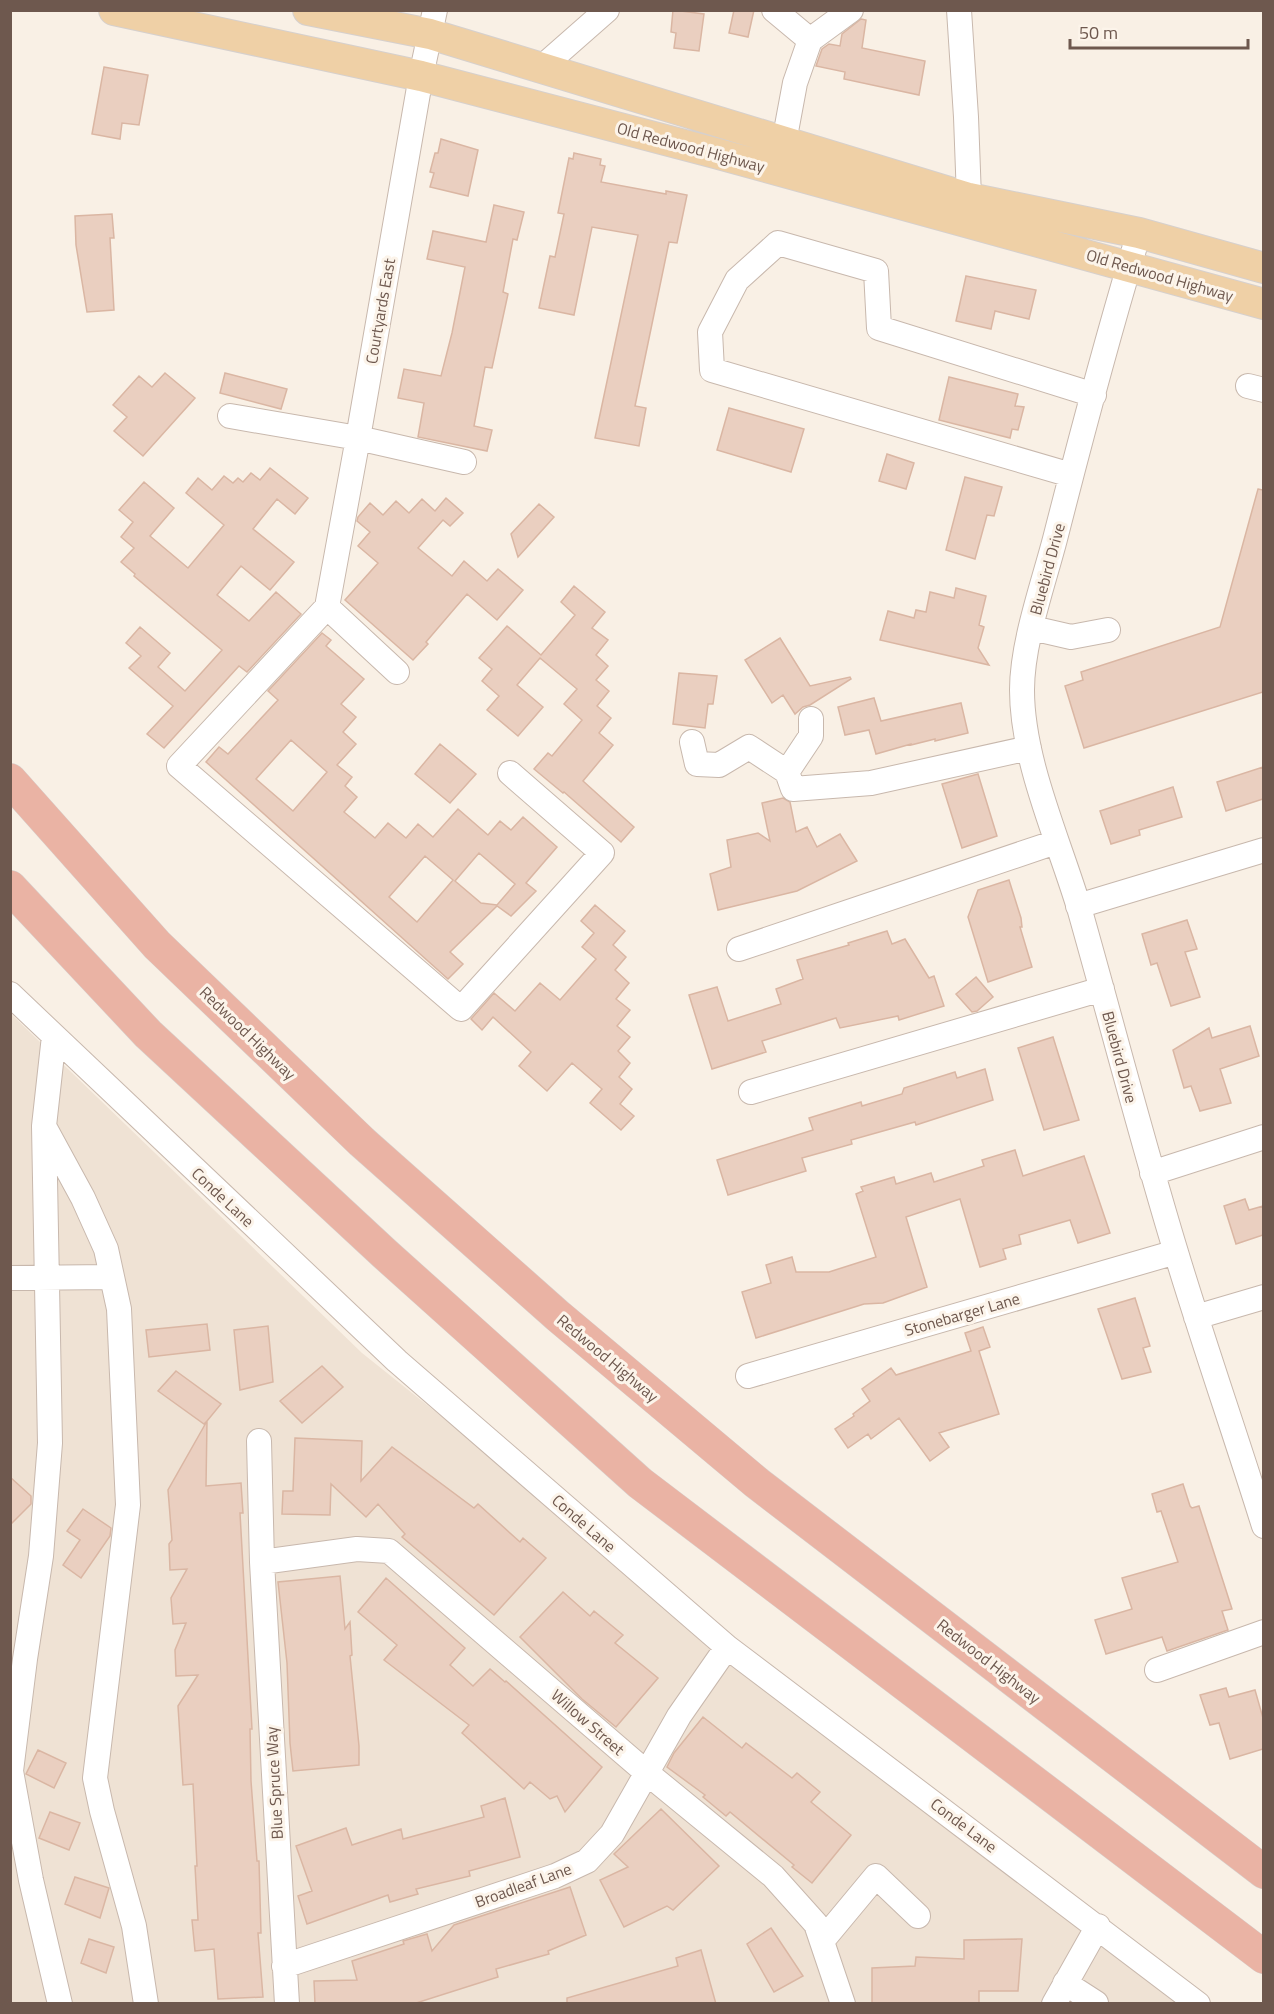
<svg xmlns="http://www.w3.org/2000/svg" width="1274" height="2014" viewBox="0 0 1274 2014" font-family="'Titillium Web',sans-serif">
<rect width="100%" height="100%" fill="#f9f0e5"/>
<!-- residential -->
<path fill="#efe2d4" d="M10,1013L362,1353L1175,2003H11Z"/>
<!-- building -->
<path fill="#eacfc0" stroke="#dab6a3" stroke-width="1.5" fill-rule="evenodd" d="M673,10L704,14L699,51L674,48L676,33L671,32Z
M734,10H754L748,37L729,33Z
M861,19L866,20L862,48L925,61L919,95L844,79L845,72L816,66L822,49L829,44L840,46L842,34Z
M104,67L148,75L139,125L122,123L120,139L92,134Z
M441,139L478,150L468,196L430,187L434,173L430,172L435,153H438Z
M574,153L601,159L600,165L605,166L601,182L666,194V191L687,195L677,243L669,242L635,406L646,408L639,446L595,438L638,235L592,227L574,315L539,308L550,256L555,257L564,214L558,213L569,158L573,159Z
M494,205L524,212L517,240L513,239L503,292L508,294L492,368L485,367L474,426L492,430L487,451L418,437L424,403L398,398L404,369L441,376L452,333L465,267L427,259L433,231L486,242Z
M112,214L114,238H110L114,310L87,312L76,245L75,216Z
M966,276L1036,290L1029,319L995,311L991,329L956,321Z
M165,373L195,398L143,456L114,431L127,417L113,405L139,376L152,387Z
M225,373L287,389L281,409L220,393Z
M949,377L1018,394L1015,406L1024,407L1018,430L1012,429L1010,438L939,420Z
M729,408L804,429L791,472L717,450Z
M887,454L914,463L906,489L879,481Z
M270,468L308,498L295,514L277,499L253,529L294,562L270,590L241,566L217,595L249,621L276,592L301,614L247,672L239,666L164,748L147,734L173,706L129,668L141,656L126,643L140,627L170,653L158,667L185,691L222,650L134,576L135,574L121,562L134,548L121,537L133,522L119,510L144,482L174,508L150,536L188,568L224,525L186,493L198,478L212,490L224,476L233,483L238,478L243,482L251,473L260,480Z
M965,477L1002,487L994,516L987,515L975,559L946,550Z
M1258,489L1263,490V692L1084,748L1065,686L1083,680L1081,672L1220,627Z
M446,498L463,513L450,526L443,520L418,548L452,576L464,561L487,581L498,569L523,590L497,620L467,594L426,642L428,644L413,660L345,600L378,563L358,546L370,532L357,521L358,517L370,503L383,515L396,501L409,513L422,499L435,511Z
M539,504L554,517L518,557L511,534Z
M574,586L605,612L592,628L608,640L596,655L608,666L596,680L609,691L597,706L611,718L599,733L613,745L583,781L634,827L621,842L564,792L563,793L534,769L548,753L552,756L582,720L564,704L577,689L540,658L517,685L543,707L518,736L487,710L499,696L482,681L492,669L479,658L507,626L541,655L575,615L561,602Z
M956,588L986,596L979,625L984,627L978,648L989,665L880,640L888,611L914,618L916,610L926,612L930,592L954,598Z
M322,633L331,640L326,646L364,679L341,704L356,717L343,732L356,744L337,765L352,777L345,786L357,797L344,812L375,838L388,823L406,838L418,824L433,837L458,809L488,835L500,821L511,830L523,817L557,847L526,883L536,891L511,916L497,906L450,952L463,964L448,979L206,762L219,747L228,754L278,700L268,691ZM291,740L327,772L293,811L256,779ZM479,853L515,884L497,905L481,903L455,881ZM425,856L453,880L417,922L389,897Z
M780,638L810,686L850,677L851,679L810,705L803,707L795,714L783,695L772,703L745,660Z
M679,673L717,676L713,704H708L705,728L673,724Z
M874,698L881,721L961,703L968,733L935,741V739L911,745V744L876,754L869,730L845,735L838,707Z
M440,744L476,774L450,803L415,774Z
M1263,767V799L1226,811L1217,782Z
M978,774L997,836L962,848L942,784Z
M1173,787L1182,817L1139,830L1140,835L1111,844L1100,811Z
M783,798L790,802L796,832L807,827L817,847L840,834L857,861L797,891L718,910L710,874L731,867L727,840L758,833L770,841L762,803Z
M1009,880L1021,918L1022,927H1020L1032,967L988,982L968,917L978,890Z
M595,905L625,931L613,945L626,957L615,970L629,983L616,999L630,1010L617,1026L630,1037L618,1051L630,1063L619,1077L632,1089L620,1104L634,1116L621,1130L590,1103L602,1089L572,1063L547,1091L519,1066L531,1052L493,1017L482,1030L471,1019L494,993L515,1011L540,983L560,1000L596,959L582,947L594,933L581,921Z
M1187,920L1197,949L1185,952L1200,997L1171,1006L1157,963L1151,965L1142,934Z
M887,931L892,944L905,939L929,978L934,976L944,1006L899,1020L898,1016L840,1028L836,1018L762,1041L766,1052L712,1069L689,995L717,987L728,1021L781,1004L776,989L803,979L797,960L849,945L848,943Z
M976,977L993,997L977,1011L972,1012L956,994Z
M1250,1026L1259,1056L1220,1069L1231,1103L1200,1111L1191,1086L1184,1088L1173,1050L1209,1028L1212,1038Z
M1053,1037L1079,1120L1044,1130L1018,1048Z
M985,1069L993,1100L916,1125L915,1122L851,1140L852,1144L802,1158L806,1171L728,1195L717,1160L813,1130L809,1118L861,1102L862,1106L902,1094L904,1088L955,1072L957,1078Z
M1015,1150L1023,1176L1084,1156L1110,1233L1078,1243L1070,1220L1019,1235L1021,1244L1003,1249L1006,1259L980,1267L960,1199L906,1217L927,1287L883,1303L864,1304L756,1338L742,1292L771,1283L766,1265L792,1257L796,1272H829L876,1257L856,1194L863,1191L861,1187L894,1177L896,1184L931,1173L934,1182L984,1166L982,1160Z
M1245,1199L1249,1210L1263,1206V1235L1236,1244L1224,1206Z
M1135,1298L1150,1346L1143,1348L1151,1372L1122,1379L1098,1309Z
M207,1324L210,1350L149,1357L146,1330Z
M268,1326L273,1382L240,1390L234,1330Z
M983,1327L990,1347L979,1351L999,1414L939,1433L949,1447L930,1461L899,1418L871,1439L868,1434L848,1448L835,1429L854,1416L853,1414L870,1401L862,1389L891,1368L896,1375L971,1351L965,1333Z
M322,1366L343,1387L302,1423L280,1401Z
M176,1371L221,1404L207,1421L206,1486L241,1483L243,1513H240L252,1729H250L251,1781L257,1861H259L261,1933H258L263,1997L218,1999L214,1949L195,1951L192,1920H198L195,1866H197L193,1784L183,1785L178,1706L198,1675L176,1676L175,1650L186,1623L173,1624L171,1598L187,1569L170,1570L169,1544L172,1540L168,1490L207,1421L204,1424L158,1391Z
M295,1438L362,1441L361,1481L392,1447L474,1508L478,1504L520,1542L523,1538L546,1558L494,1615L402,1537L405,1534L378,1504L366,1517L331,1484L330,1515L282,1514L283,1491H293Z
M10,1477L31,1496V1504L10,1525Z
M1183,1484L1190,1506L1192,1508L1199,1506L1232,1609L1222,1611L1228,1630L1167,1651L1162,1637L1106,1654L1095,1620L1132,1609L1122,1578L1178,1562L1161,1511L1157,1512L1152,1494Z
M83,1509L111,1528L110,1536L81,1578L63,1565L80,1540L67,1531Z
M340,1576L345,1629L350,1622L352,1655L350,1656L359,1746V1765L293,1771L290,1743L287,1663L278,1582Z
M386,1578L465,1648L450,1665L473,1686L490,1669L505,1682L506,1681L602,1767L565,1812L557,1796L550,1799L530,1782L524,1789L462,1733L469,1725L384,1660L397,1645L358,1612Z
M563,1592L590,1616L594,1611L623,1635L615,1643L658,1678L616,1727L582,1699L520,1637Z
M1226,1688L1229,1697L1255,1690L1263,1718V1749L1230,1759L1219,1723L1210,1725L1200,1695Z
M703,1717L742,1748L746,1743L792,1778L797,1773L820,1792L811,1802L851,1835L812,1883L792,1867L794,1865L730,1812L726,1816L703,1797L705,1795L667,1767L674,1753Z
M38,1750L66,1763L54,1788L26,1774Z
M505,1798L520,1857L469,1871L470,1876L416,1889L418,1894L390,1902L388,1895L307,1924L298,1896L312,1891L296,1846L346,1828L352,1845L401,1829L403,1839L484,1817L481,1806Z
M661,1809L719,1866L673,1910L667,1906L624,1927L600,1880L628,1867L614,1854Z
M50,1812L80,1823L69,1850L39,1838Z
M75,1877L109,1888L100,1918L65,1904Z
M570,1887L586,1935L548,1951L549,1954L496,1969L498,1977L413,2004H315L314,1981L357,1980L352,1961L404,1944L403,1941L427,1934L432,1951L454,1925Z
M771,1928L803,1976L774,1992L747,1944Z
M89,1939L114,1947L106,1973L81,1963Z
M1022,1939L1018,1991H979V2003L872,2004V1968L915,1966L916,1957L964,1959V1940Z
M701,1950L716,2004H567V1998L678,1966L676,1958Z"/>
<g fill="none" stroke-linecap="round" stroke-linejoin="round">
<defs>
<path id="minor" d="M435,10L421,76L358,438L464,462
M774,10L810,40
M959,10L966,117L969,198
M541,68L607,10
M784,142L795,83L810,40L851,10
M1139,233C1108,334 1081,437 1055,539C1043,585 1022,643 1022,690C1022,762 1060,843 1080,911C1112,1024 1141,1137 1175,1249C1203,1342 1235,1433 1264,1526
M1248,386L1264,390
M230,416L358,438L327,607
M1071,475L712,370L710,332L737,280L778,243L876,271L879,328L1094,395
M1032,628L1071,637L1108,630
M397,672L327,607L179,766L461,1009L602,853L510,773
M811,719V736L787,772L793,789L871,783L1029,748
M692,742L697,764L719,765L749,747L787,772
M1078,906L1264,850
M739,949L1056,842
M10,994L397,1361L727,1647L1198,2004
M54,1036L44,1126L50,1443L41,1556L25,1659L11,1771L31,1880L60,2004
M751,1092L1102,989
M46,1130L83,1198L106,1249L119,1309L128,1505L95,1778L102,1811L134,1926L146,2004
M1152,1173L1264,1137
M10,1278L112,1277
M1196,1317L1264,1297
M748,1376L1176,1252
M259,1441L262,1562L287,2004
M262,1562L357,1549L389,1551L647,1773L773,1876L816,1924L843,2004
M1157,1670L1264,1632
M822,1941L876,1876L918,1916
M284,1966L555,1876L587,1861L612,1834L679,1716L727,1647
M1065,1983L1096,2003
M1054,2004L1098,1926"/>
<path id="major" d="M114,10L421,76L715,153L1264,304
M308,10L430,34L969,198L1139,233L1264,268"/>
<path id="highway" d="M10,780L157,945L362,1142L558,1316L757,1483L1264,1872
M10,887L148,1034L385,1254L640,1483L1264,1957"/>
</defs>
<!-- minor casing -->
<use href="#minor" stroke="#c8b8ad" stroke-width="26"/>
<!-- major casing -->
<use href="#major" stroke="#d6d0cd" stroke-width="32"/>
<!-- highway casing -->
<use href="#highway" stroke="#d6d0cd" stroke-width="34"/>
<!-- minor -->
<use href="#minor" stroke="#fff" stroke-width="24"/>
<!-- major -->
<use href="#major" stroke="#efd0a6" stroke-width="30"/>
<!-- highway -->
<use href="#highway" stroke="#eab3a4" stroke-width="33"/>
</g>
<g text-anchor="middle" stroke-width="6" stroke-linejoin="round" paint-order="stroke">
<!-- street labels -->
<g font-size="16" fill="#6e584e" stroke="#fcf4ea">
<text transform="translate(691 147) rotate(15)" y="6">Old Redwood Highway</text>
<text transform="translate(1160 275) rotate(16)" y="6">Old Redwood Highway</text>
<text transform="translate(380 311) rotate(-80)" y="6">Courtyards East</text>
<text transform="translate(1047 569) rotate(-75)" y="6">Bluebird Drive</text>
<text transform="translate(248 1033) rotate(44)" y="6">Redwood Highway</text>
<text transform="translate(1120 1057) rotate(75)" y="6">Bluebird Drive</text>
<text transform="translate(223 1197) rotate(43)" y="6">Conde Lane</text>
<text transform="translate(962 1314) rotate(-16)" y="6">Stonebarger Lane</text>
<text transform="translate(608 1358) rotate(40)" y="6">Redwood Highway</text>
<text transform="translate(584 1523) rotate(41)" y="6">Conde Lane</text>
<text transform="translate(989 1661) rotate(38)" y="6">Redwood Highway</text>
<text transform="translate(588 1722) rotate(41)" y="6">Willow Street</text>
<text transform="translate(274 1783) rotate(-93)" y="6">Blue Spruce Way</text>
<text transform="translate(964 1825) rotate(37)" y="6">Conde Lane</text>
<text transform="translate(523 1885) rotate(-20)" y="6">Broadleaf Lane</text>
</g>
</g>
<!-- border -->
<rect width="1274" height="2014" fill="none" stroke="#6e584e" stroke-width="24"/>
<!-- scale -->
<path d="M1070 39v9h178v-9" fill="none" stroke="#6e584e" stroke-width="3"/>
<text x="1079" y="39" font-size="18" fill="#6e584e" stroke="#fcf4ea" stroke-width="4.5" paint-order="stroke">50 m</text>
</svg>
